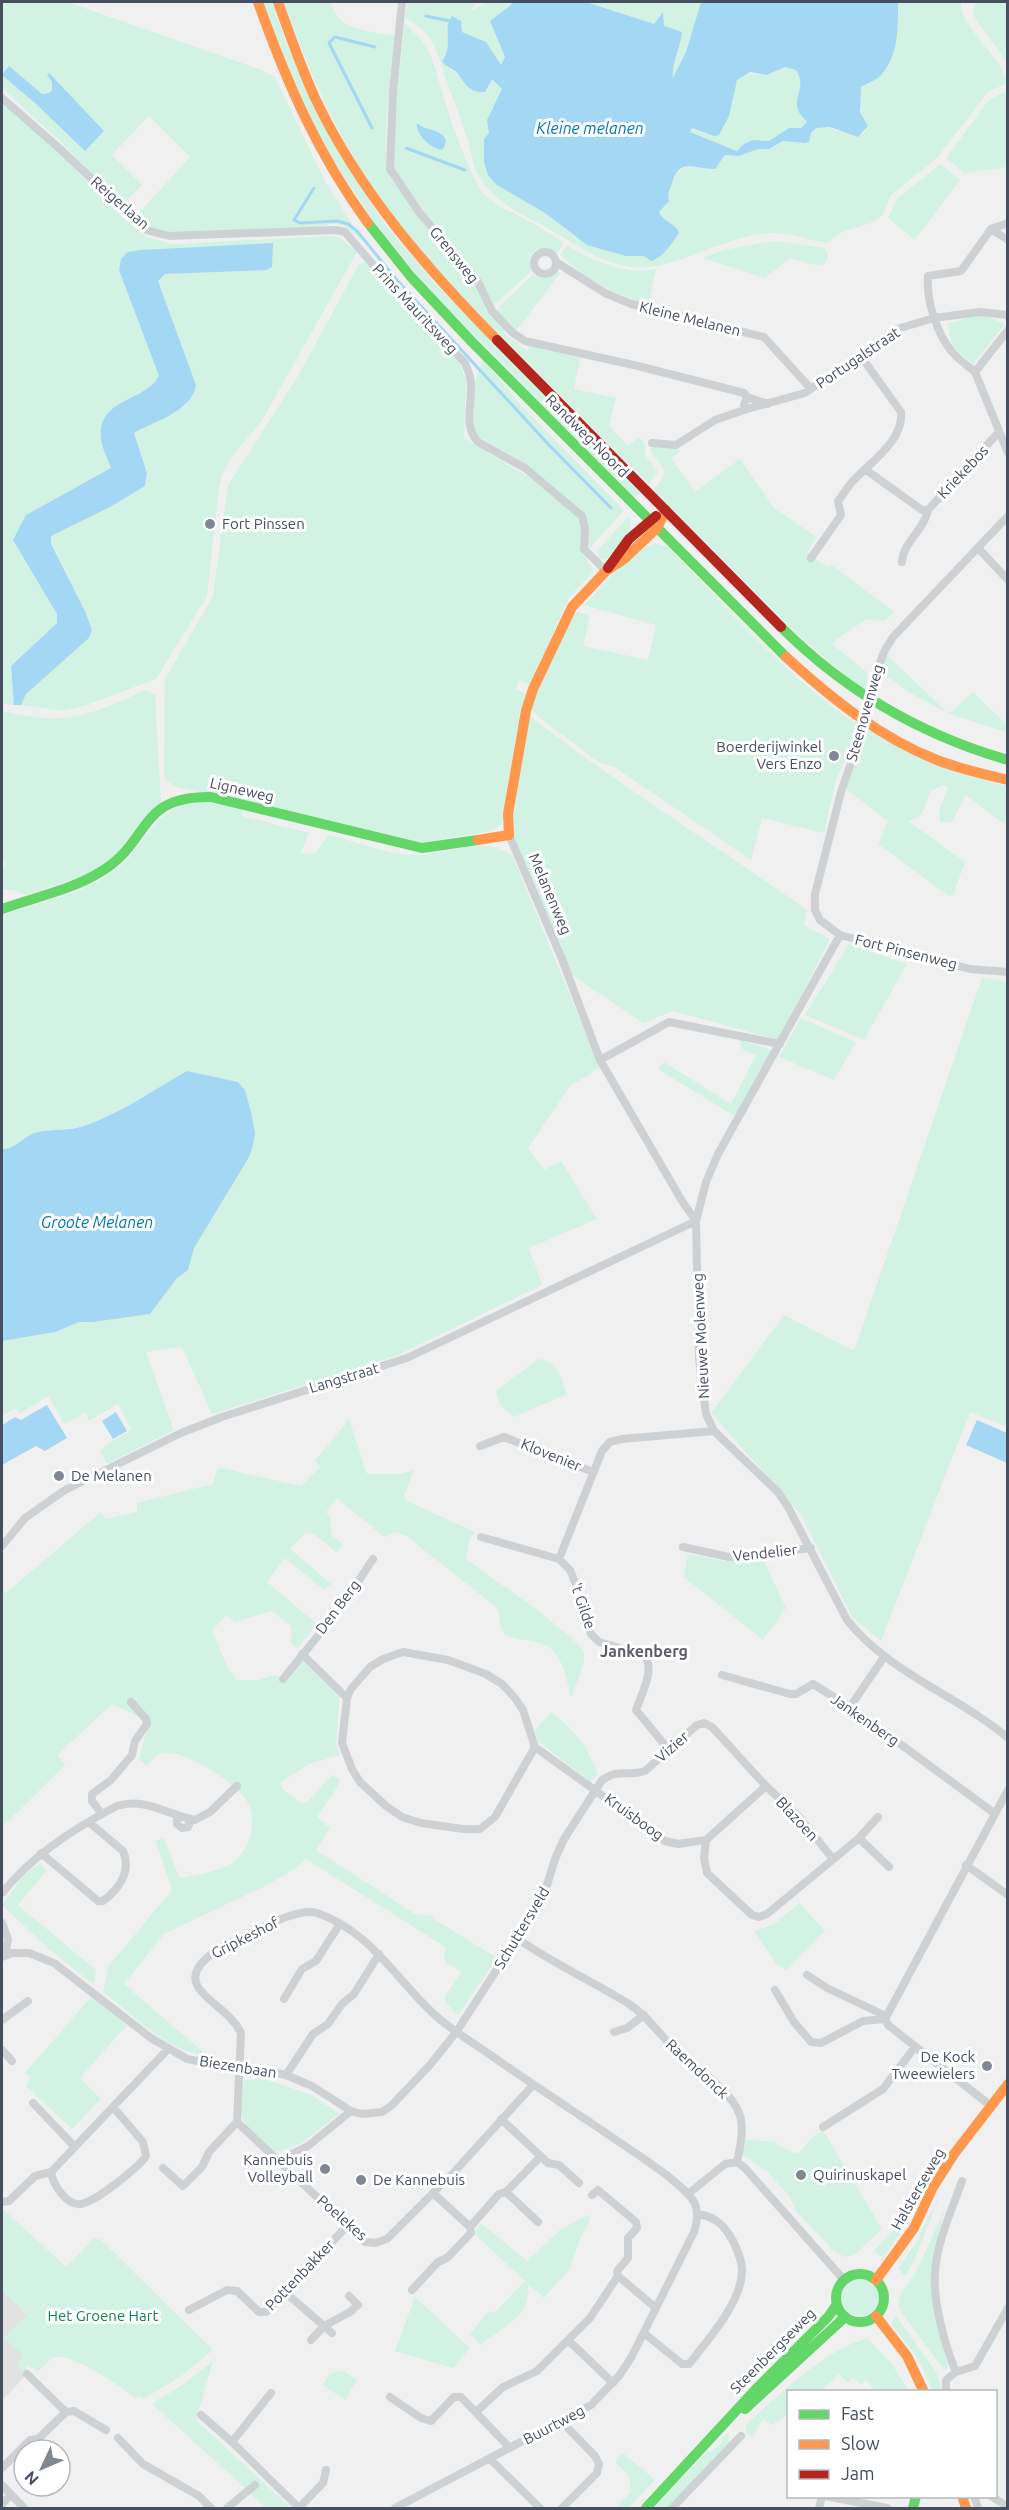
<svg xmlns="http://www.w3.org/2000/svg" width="1009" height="2510" viewBox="0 0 1009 2510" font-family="Ubuntu,sans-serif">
<rect width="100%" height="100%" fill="#f1f0f0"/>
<!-- education -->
<path fill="#e2e2e3" d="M2,2289L35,2324L25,2364L27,2374L2,2401Z"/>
<!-- green -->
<path fill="#d2f2e3" d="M2,2H67L262,70L275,77L325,181L363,242L343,225L333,224L292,231L173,235L146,227L135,217L190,157L149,116L112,155L142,185L122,205L61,142L2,88V75L35,103L85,151L52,82V90L49,93L42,94L2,74Z
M263,2H272L287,45L338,152L385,224L437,286L641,493L634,498L430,291L378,228L329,154L292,78Z
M284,2H331C339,33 368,30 396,36C392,67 378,154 391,179L436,238L476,285L488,311L505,329L504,333L528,351V347L531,346L580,358L574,389L616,398L609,426L628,446L639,437L645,444V455L658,472L649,484C603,438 557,392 511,346C461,296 411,245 371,186C334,128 306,66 284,2Z
M408,2H477L470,12L487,2H512L511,5L490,21L505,57V62L500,65L486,42L462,32L461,21L457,18L446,27L449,46L442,61C448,69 455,71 461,79L492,78L502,89L487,120L497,185L545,213L575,237L626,256H644L668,248L679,233C675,222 663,222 659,212L669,201C667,193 670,190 672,182C677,164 696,164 712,170L717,166L725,155L739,156L758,149H769L783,141L805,143L815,128C834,125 845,137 863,134L868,126C860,111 856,105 861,87L870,82L898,27V2H961C959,27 1002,56 1007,83L988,92L937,158L890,196L883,215L871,223L842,232L826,243C808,240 790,232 772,233C728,234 675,271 635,267C602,265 577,244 549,229C522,214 497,205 480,178C473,168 472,156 469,144C463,125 456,107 449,88C442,71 440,53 429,37C423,29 413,24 405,17Z
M586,2H701L686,52L673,79L672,75L681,39L664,26L662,13L654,24Z
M976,2H1007V62L976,20L973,12Z
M405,23L422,41L431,55L452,124L470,170L482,192L497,205L535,224L564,243L557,253L548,248L536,249L529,258L531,272L492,306L393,168L397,92Z
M785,67L796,70C807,88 793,96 798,110C799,114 804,118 807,122L801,129C781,130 785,133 769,141L763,139L740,148L738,151L690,132L692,128L714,136L737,80C748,71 753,74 766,75C772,75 779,69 785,67Z
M1007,91V167L964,173L946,158L985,105L992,98Z
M2,100L22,116L125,220L146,237L173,244L332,236L339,237L357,252L261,422L238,449L224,470L219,486L207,596L156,679L86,705L63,711L21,705L26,694L89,638L92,630L85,611L51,544V536L110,507L145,486L147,472L134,433L185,406L196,385L158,281L165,274L266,270L121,259L119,270L159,376L154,386L114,407L101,437L111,468L26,515L57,614V623L11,666L14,705L2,704V409L3,406Z
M940,164L960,180L915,240L888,218L897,199Z
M773,241L825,248C829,255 829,258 824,264L816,265L790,258L765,278L703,258L724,250Z
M567,245C592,261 626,275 656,269L648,306C614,294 586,279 560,255Z
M367,262L460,365L466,380L464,438L535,481L579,518L582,530L580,548L594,571L570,596L530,684L519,680L516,690L527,694L512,760L502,824L491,831L421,843L176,787L165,780L164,772L165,679L213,596L228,485L298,376L359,264Z
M558,271L560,273L516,331L496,310L533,274C542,281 550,279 558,271Z
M981,314L1005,324L973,364L953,347L947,324Z
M483,360L522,406L624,510L590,548C585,538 590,526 585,516L527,465L477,436L473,425L475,381Z
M652,445L677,447L680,452L671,458L695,492L740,459L774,508L817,537L807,552L828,567L830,564L894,612L885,621L866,619L836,640L833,645L868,673L865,692L798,635L653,490C672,470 663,468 650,451Z
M629,516C637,533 617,547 607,559H599L598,550Z
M655,543L669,548C728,609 786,677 857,724L851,749L836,780L824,833L762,818L751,860L616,768L598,762L535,714L531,708L539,686L572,616L577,612L590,616L583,646L648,660L656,625L584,605C605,584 627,554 655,543Z
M885,653L949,714L973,692L1007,725V732C958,718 919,704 880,670Z
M146,690L155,695L161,802L115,857L89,874L26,895L13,890L2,889V866L6,865L2,857V711C20,714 39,719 57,718C88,718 119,701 146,690Z
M532,718C621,786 716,846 807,910L804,925L830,939L779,1040L673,1011L643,1023L569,973L520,852L511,828L528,719Z
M865,729C914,756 954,772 1007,786V826L966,795L952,822L947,823L940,821L939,810L948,788L942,785L930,792C923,808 927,815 908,821L965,862L953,895L949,896L878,844L888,821L845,788L859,753Z
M196,799L241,807L242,816L309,833L301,853L315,854L328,835C356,841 385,854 414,855C453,856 476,833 512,855L600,1068L570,1086L528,1148L544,1170L561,1161L597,1219L529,1248L542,1285L396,1356L212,1414L182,1347L146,1352L174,1430L107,1464L100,1451L104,1448V1446L131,1430L118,1404L89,1421L85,1413L64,1424L49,1396L20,1413L16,1408L2,1416V1341L55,1332L79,1322H93L150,1314L177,1278L190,1266V1258L239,1082L187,1071C153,1090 122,1113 84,1126C69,1130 53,1129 38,1132C23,1135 18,1149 2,1149V915C37,903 79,895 110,874C148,849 143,815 196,799Z
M849,944L907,964L864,1040L805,1015Z
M982,978L1007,982V1427L970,1412L881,1641L852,1617L802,1516L711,1413L784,1315L854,1351Z
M801,1018L856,1042L834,1080L779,1057Z
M740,1040L772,1050L736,1117L658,1069L664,1062L731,1104L756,1055L742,1049Z
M538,1359C558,1360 562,1378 567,1394L514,1417C504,1410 498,1404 496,1391Z
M349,1419L367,1474H402L414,1469L404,1496L407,1501L475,1532L470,1538L466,1559C484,1573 582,1638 584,1654C586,1663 574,1688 571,1698C566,1678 563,1650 540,1643C529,1639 517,1640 507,1636C497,1627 502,1617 496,1607L405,1535L395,1532L384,1537L337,1498L326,1512L330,1517L331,1534L343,1545L337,1553L315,1535L306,1532L290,1549L331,1584L324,1590L285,1558L267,1582L317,1624L297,1649L290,1641L292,1634L290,1625L271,1611L235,1622L226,1615L212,1631L227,1666L236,1680H258L275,1675L284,1681L301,1661L304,1660L340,1691L336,1744L340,1755L309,1764L281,1782L282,1789L301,1803H306L332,1775L340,1779L338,1786L317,1817L330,1828L316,1850L415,1914L434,1916L432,1918L497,1958L458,2015L445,2002L446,1995L461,1972L446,1963L444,1957L447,1948L306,1859L295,1869L263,1887L164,1934L124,1984L209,2057C159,2048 141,2019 103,1992L108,1967L172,1890L156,1841L164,1838L179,1877L183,1878C198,1874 218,1872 232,1863C249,1851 257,1824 249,1805C241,1786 181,1745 160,1754C155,1756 150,1762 146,1765L139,1759L149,1721L112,1704L57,1755L65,1765L2,1827V1590L6,1593L101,1512L105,1519L137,1512V1503L213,1484L217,1470L221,1468L301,1486L320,1467L315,1461Z
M688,1554L725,1561L761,1555L786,1608L763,1640L684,1577Z
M552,1712C578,1734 585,1743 598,1774L590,1782L538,1741L535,1730Z
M39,1864L47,1870L18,1905L96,1970L94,1985L49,1949L2,1905L23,1876Z
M799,1903L825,1931L786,1970L777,1965L754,1931L773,1925Z
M92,1996L127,2025L80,2078L101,2099L72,2129L26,2086L31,2077L25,2073Z
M264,2079L312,2095L339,2114L300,2144L275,2152C245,2125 233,2122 245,2080Z
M823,2130L882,2229L854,2255L844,2257L831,2248L796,2211L790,2197L767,2171L742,2155L743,2139L775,2142L790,2152L798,2153L815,2135Z
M941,2192L914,2261L905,2276L898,2269L916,2242Z
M947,2204C925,2272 932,2301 948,2368L944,2370L898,2308L900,2295L917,2270Z
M2,2208L66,2267L94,2238L97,2240L99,2238L213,2350L180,2377L143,2399L138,2396L136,2399C124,2388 69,2350 53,2358C48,2361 43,2367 39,2371L28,2366L23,2372L17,2364L23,2355L4,2338L27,2315L2,2289Z
M588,2215L591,2218L580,2239L569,2270L544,2298L528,2284C528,2291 528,2301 525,2307C516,2323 495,2332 481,2345L470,2334L489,2311L494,2313L525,2281L474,2233L481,2223L527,2261L561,2229Z
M910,2219L883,2258L874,2251L901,2222Z
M841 2297a19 19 0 1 1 38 0a19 19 0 1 1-38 0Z
M415,2297L470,2348L453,2368L395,2351Z
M896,2316L937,2373L942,2391H933L917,2357L891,2324Z
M868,2339L891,2363L909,2391H876L865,2380L861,2385L853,2377L848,2383L839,2374L821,2391L788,2392V2415L772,2425L763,2419L752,2438L746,2431L745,2426C773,2399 830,2345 868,2339Z
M213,2361L196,2420L291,2508H265L232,2476L152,2404L184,2384Z
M343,2371L357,2380L345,2400L323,2385L330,2373Z
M729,2433V2448L670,2508H653L708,2451L711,2452L722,2442L721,2438Z
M623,2453L655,2480L628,2508H615L631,2492L629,2476L616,2463L617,2458Z"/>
<!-- water -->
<path fill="#a3d7f4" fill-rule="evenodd" d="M512,3L586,2L654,24L663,12L664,26L682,32C681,47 671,65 673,78L686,52L701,2H898C898,27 899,55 881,75C877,80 867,83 861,87L860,112L868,126L858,137L830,127L816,128L811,133L809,142L805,143L783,141L769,149H758L739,156L725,155L715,169C698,170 679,156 672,183C670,190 667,193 669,201L659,212C663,222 675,222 679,233C672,243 664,257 651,261L644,256H626L587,245L545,213L497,185L488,175L484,162V139L489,133L487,120L502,89L492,79L485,92C469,93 466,84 457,73C453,68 446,68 442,61C455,42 441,31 452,16L461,21L462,32L486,42L501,65L505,57L490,21L511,5ZM785,67L796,70C807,88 793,95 798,110C799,114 804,118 807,122L801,128H789L769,141L753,140L744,144L737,151L690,132L692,128L714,136L719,135L729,116L737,80L750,72L767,75Z
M9,66L42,94L49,93L52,90V82L47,75L49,73L104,131L85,151L35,103L2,75Z
M417,123C426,132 439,127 446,140L444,148L442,150C430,148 416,135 417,123Z
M273,243L272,267L266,270L165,274L158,281L196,385C192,411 155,421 134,433L147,473L145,486L110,507L51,536V544L85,611L92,630L89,638L26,694L21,705H14L11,666L57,623V614L13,540L26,515L111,468C108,459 101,447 101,437C98,398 145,402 159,376L119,270L121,259L128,252L141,250Z
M187,1071L238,1082L245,1090L251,1112L255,1133L253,1145L249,1157L194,1248L188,1270L177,1278L150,1314L93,1322H79L55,1332L2,1341V1149C18,1149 23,1135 38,1132C53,1129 69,1131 84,1126C122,1113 153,1090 187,1071Z
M47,1405L67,1438L45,1451L36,1446L2,1465V1425L15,1417L21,1420Z
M116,1412L127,1431L113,1439L102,1421Z
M977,1420L1007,1433V1463L966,1445Z"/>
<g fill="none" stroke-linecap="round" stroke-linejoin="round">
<!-- stream -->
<path stroke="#a3d7f4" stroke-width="3" d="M426,16L450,21
M372,128L329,43L335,37L375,47
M406,148L465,170
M314,188L294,220L300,223L337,221L348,224L357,231L396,279L549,445L611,508"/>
<!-- street -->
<path stroke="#ced1d4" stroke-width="8" d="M402,2L393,92L390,169L419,212L478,282L492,311L513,333L525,341L638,366L744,393L747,397L768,404
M2,98L60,149L146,230L169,236L335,230L345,232L387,281L465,363C467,368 469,373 470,377C475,399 461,424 478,442L525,468L582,516L585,528L584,549L606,571
M991,229L1008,240
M991,229L1008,223
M534 263a11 11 0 1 1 22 0a11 11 0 1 1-22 0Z
M556,262L605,293L631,304L764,337L811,389
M1008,330L975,372L1008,453
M975,372C968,366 959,360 953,353C937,335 926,300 928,276L961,271L991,229
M747,409L805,393L897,329L934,318L980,312L1008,315
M652,443L676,445L715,420L747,409L744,405L747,397
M866,470L922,510H928L998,433
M978,548L1008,580
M811,558L841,515L838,501C843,495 847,488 852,482C869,463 904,441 901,412L860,355
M902,562C903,542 925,529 928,510
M873,682L884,652L893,637L1008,516
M860,736L841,792L815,894V910L820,920L840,935L970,969L1008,972
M509,835L562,959L600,1060L682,1201L696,1221
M840,935L718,1154L706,1182L696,1221L699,1359L706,1414L714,1431L778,1492L788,1507L847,1620C889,1673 957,1695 1008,1738
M600,1060L669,1022L780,1044
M480,1446L504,1437L593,1472
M481,1537L559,1559L602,1451L610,1442L622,1439L714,1431
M2,1546L25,1518L65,1490L181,1433L222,1417L407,1358L696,1221
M683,1547L729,1557L811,1548
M559,1559L570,1570L577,1587L591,1634L599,1642L644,1655C656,1669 641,1695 636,1710L669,1750
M302,1654L347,1698
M722,1675L790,1694H796L813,1684L850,1707L994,1813
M283,1679L342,1606L373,1559
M850,1707L884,1657
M535,1747L495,1817L480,1829H463L421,1823L402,1817L386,1806L360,1782L352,1769L342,1743L347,1698L351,1689L370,1667L383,1659L403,1652L448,1660L486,1674L502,1684L515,1698L523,1710L535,1747L665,1841L678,1844L706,1840L704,1858L707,1873L752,1915L759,1917L767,1914L859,1838L878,1817
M102,1814L92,1801V1794L111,1780L132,1755L135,1741L147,1724L146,1719L131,1702
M177,1815V1824L182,1828L188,1827L191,1819
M859,1838L889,1867
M706,1840L766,1786L800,1818L833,1859
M41,1853L98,1901H103C119,1889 132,1871 123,1851L90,1823
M966,1865L1008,1895
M2,1893C32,1856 74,1828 117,1806C145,1797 168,1815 195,1820L210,1812L237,1786
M2,1923L8,1939L5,1955
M518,1939C554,1964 592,1981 629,2004C651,2018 664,2042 684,2058C702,2073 730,2090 739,2113C745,2126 740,2148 737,2162
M2,1957L12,1953H29L54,1963L151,2038L187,2059L239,2069L263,2070L286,2075L312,2086L351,2111L362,2114L382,2112L391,2106L430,2065L457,2031L543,1898L555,1859L564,1839L602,1780C619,1768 627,1777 645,1771L697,1725L704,1723L712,1727L766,1786
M807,1975L827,1988L886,2016
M775,1990L794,2022L811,2042L821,2043L863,2021L885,2019
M284,1999L302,1969L316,1961L339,1925
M885,2019L1008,1790
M885,2019L888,2025L991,2106
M2,2020L28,2001
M614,2032L627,2028L644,2015
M2,2050L12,2061
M286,2075L313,2034L328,2024L342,2004L354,1994L379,1954
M33,2103L75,2147
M113,2107L143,2142L146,2156C138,2168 95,2202 81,2204C66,2206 53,2184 51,2172L168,2049
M501,2119L548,2163L559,2165L579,2183
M823,2127L883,2089L915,2047
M279,2160L308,2146L351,2111
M163,2168L183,2186L202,2167L209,2152L237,2122
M506,2192L538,2222
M688,2194L725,2164L737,2162L744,2167L844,2280
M2,2202L9,2201L35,2176L51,2172
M470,2227L499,2194L506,2192L541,2156
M618,2276L656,2308
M412,2290L438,2262L447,2258L471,2233L470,2227L433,2193
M286,2293L324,2326L350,2312L358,2305L349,2296
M189,2310L227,2290L237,2291L259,2312H266L347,2226
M644,2333L682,2364H689C707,2341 741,2303 742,2272C743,2262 737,2250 733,2241C724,2225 716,2217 698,2214
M311,2340L324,2326L332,2333
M568,2340L613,2383
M956,2372C945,2346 933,2302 935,2274C936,2243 952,2210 962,2181
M27,2374L66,2412
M946,2392V2380L956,2372L975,2366L1008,2308
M390,2397L421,2418L431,2421L454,2397H461L510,2448
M476,2412L503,2387L537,2371L590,2318L618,2276L617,2271L628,2258V2238L637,2228L636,2222L598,2190L592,2195
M201,2415L232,2442L299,2508
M561,2421L595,2456L599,2464L597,2473L562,2508
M118,2438L143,2464L199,2496L211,2508
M232,2442L271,2393
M490,2459L540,2508
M2,2468L30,2440L38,2439L66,2412L74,2411L106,2430
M2,2485L24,2508
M825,2496L887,2508
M974,2496L978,2508
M991,2496L1008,2507
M2,2504L11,2495
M227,2508L255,2485
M299,2508L323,2483L326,2470
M395,2508L591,2405L619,2376L631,2358L694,2232C704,2201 689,2195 668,2176C613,2136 555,2100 499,2061C479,2046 455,2033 436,2016C397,1981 371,1931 317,1913C297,1907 256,1931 237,1939C222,1946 185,1966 198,1987C209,2004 231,2012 241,2033L237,2122L365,2242L375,2243L387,2239L456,2170L533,2085
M672,2508L741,2436
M819,2508L822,2496"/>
<!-- fast -->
<path stroke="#63d668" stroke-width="10" d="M368,223L411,277L472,342L786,657
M781,627C845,691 921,735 1008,760
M2,909C35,897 72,890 102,871C152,840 137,796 211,797L422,848L478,840
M836 2298a24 24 0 1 1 48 0a24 24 0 1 1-48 0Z
M745,2409L845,2317
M646,2508L758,2387L828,2317L837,2304
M913,2508L916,2496"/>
<!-- slow -->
<path stroke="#ff974d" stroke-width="10" d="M258,2C286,81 318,155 368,223
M278,2C290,35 301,68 316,100C360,192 426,268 497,340
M786,657C831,698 879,737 937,760C960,769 984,774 1008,780
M478,840L509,835L508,814L526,711L533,689L572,607L606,571L624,559L657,528L666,510
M876,2280L914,2228L933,2187L954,2154L1008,2084
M876,2316L907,2356L924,2392
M962,2496L966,2508"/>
<!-- jam -->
<path stroke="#b3261e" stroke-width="10" d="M497,340L781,627
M608,568L629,539L656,516"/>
<!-- street-bridge -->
<path stroke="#ced1d4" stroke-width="8" d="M860,736L873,682"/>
</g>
<!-- markers -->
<g fill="#818792" stroke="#fff" stroke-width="2">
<circle cx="210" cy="524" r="6"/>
<circle cx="834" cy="756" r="6"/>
<circle cx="59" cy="1476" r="6"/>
<circle cx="987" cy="2066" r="6"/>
<circle cx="325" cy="2169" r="6"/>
<circle cx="801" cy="2175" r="6"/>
<circle cx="361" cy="2180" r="6"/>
</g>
<g text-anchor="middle" stroke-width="6" stroke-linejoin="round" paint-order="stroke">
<!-- street labels -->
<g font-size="15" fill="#454f5f" stroke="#fff">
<text transform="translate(120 203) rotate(41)" y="5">Reigerlaan</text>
<text transform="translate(454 255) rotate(51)" y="5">Grensweg</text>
<text transform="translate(415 309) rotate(47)" y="5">Prins Mauritsweg</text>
<text transform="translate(690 319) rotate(14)" y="5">Kleine Melanen</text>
<text transform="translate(858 358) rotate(-34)" y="5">Portugalstraat</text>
<text transform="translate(587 436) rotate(45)" y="5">Randweg-Noord</text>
<text transform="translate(963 472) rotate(-47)" y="5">Kriekebos</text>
<text transform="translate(865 713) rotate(-74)" y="5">Steenovenweg</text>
<text transform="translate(242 790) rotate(13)" y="5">Ligneweg</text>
<text transform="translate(550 894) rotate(67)" y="5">Melanenweg</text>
<text transform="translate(906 952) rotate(14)" y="5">Fort Pinsenweg</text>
<text transform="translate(701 1336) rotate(-93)" y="5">Nieuwe Molenweg</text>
<text transform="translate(344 1378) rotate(-17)" y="5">Langstraat</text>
<text transform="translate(551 1455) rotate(22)" y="5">Klovenier</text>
<text transform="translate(765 1553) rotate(-6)" y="5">Vendelier</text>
<text transform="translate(583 1606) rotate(71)" y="5">'t Gilde</text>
<text transform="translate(338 1607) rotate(-53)" y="5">Den Berg</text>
<text transform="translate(865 1720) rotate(35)" y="5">Jankenberg</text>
<text transform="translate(672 1747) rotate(-41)" y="5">Vizier</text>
<text transform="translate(634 1817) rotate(36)" y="5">Kruisboog</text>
<text transform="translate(797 1819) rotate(47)" y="5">Blazoen</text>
<text transform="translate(522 1928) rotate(-59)" y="5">Schuttersveld</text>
<text transform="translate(245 1938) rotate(-27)" y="5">Gripkeshof</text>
<text transform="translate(238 2067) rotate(9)" y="5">Biezenbaan</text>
<text transform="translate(697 2069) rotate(43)" y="5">Raemdonck</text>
<text transform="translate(918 2189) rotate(-60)" y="5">Halsterseweg</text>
<text transform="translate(342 2218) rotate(41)" y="5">Poelekes</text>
<text transform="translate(300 2275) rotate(-46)" y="5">Pottenbakker</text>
<text transform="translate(773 2351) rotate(-45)" y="5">Steenbergseweg</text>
<text transform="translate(554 2425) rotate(-28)" y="5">Buurtweg</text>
</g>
<!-- poi labels -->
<g font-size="15" fill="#454f5f" stroke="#fff" text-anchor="start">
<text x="222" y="529">Fort Pinssen</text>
<text x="822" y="752" text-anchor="end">Boerderijwinkel<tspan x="822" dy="17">Vers Enzo</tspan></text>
<text x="71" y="1481">De Melanen</text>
<text x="975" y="2062" text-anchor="end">De Kock<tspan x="975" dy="17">Tweewielers</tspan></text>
<text x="313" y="2165" text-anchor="end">Kannebuis<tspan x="313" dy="17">Volleyball</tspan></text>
<text x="813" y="2180">Quirinuskapel</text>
<text x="373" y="2185">De Kannebuis</text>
</g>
<!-- park labels -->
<g font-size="15" fill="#0d835a" stroke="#fff">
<text x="103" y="2321">Het Groene Hart</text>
</g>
<!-- water labels -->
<g font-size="16" font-style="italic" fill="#0075b7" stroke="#fff">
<text x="590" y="134">Kleine melanen</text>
<text x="97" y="1228">Groote Melanen</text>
</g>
<!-- neighbourhood labels -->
<g font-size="16" font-weight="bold" fill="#5b5e65" stroke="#fff">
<text x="644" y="1657">Jankenberg</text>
</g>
</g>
<!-- border -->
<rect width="1009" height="2510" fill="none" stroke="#454f5f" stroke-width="6"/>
<!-- legend -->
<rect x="787" y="2390" width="210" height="108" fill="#ffffff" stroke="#b5b9bf" stroke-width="1.5"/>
<rect x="799" y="2410" width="30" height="9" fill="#63d668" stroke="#b5b9bf" stroke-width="1.5"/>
<text x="841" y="2420" font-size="18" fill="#454f5f">Fast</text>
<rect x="799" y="2440" width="30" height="9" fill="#ff974d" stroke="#b5b9bf" stroke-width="1.5"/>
<text x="841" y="2450" font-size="18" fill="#454f5f">Slow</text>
<rect x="799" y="2470" width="30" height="9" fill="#b3261e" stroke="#b5b9bf" stroke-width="1.5"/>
<text x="841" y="2480" font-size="18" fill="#454f5f">Jam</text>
<!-- north arrow -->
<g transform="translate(42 2468) rotate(226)"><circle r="28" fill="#ffffff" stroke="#b5b9bf" stroke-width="1.5"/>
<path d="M0-4.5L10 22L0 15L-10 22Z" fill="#818792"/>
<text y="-9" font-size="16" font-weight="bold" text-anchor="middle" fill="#454f5f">N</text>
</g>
</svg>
